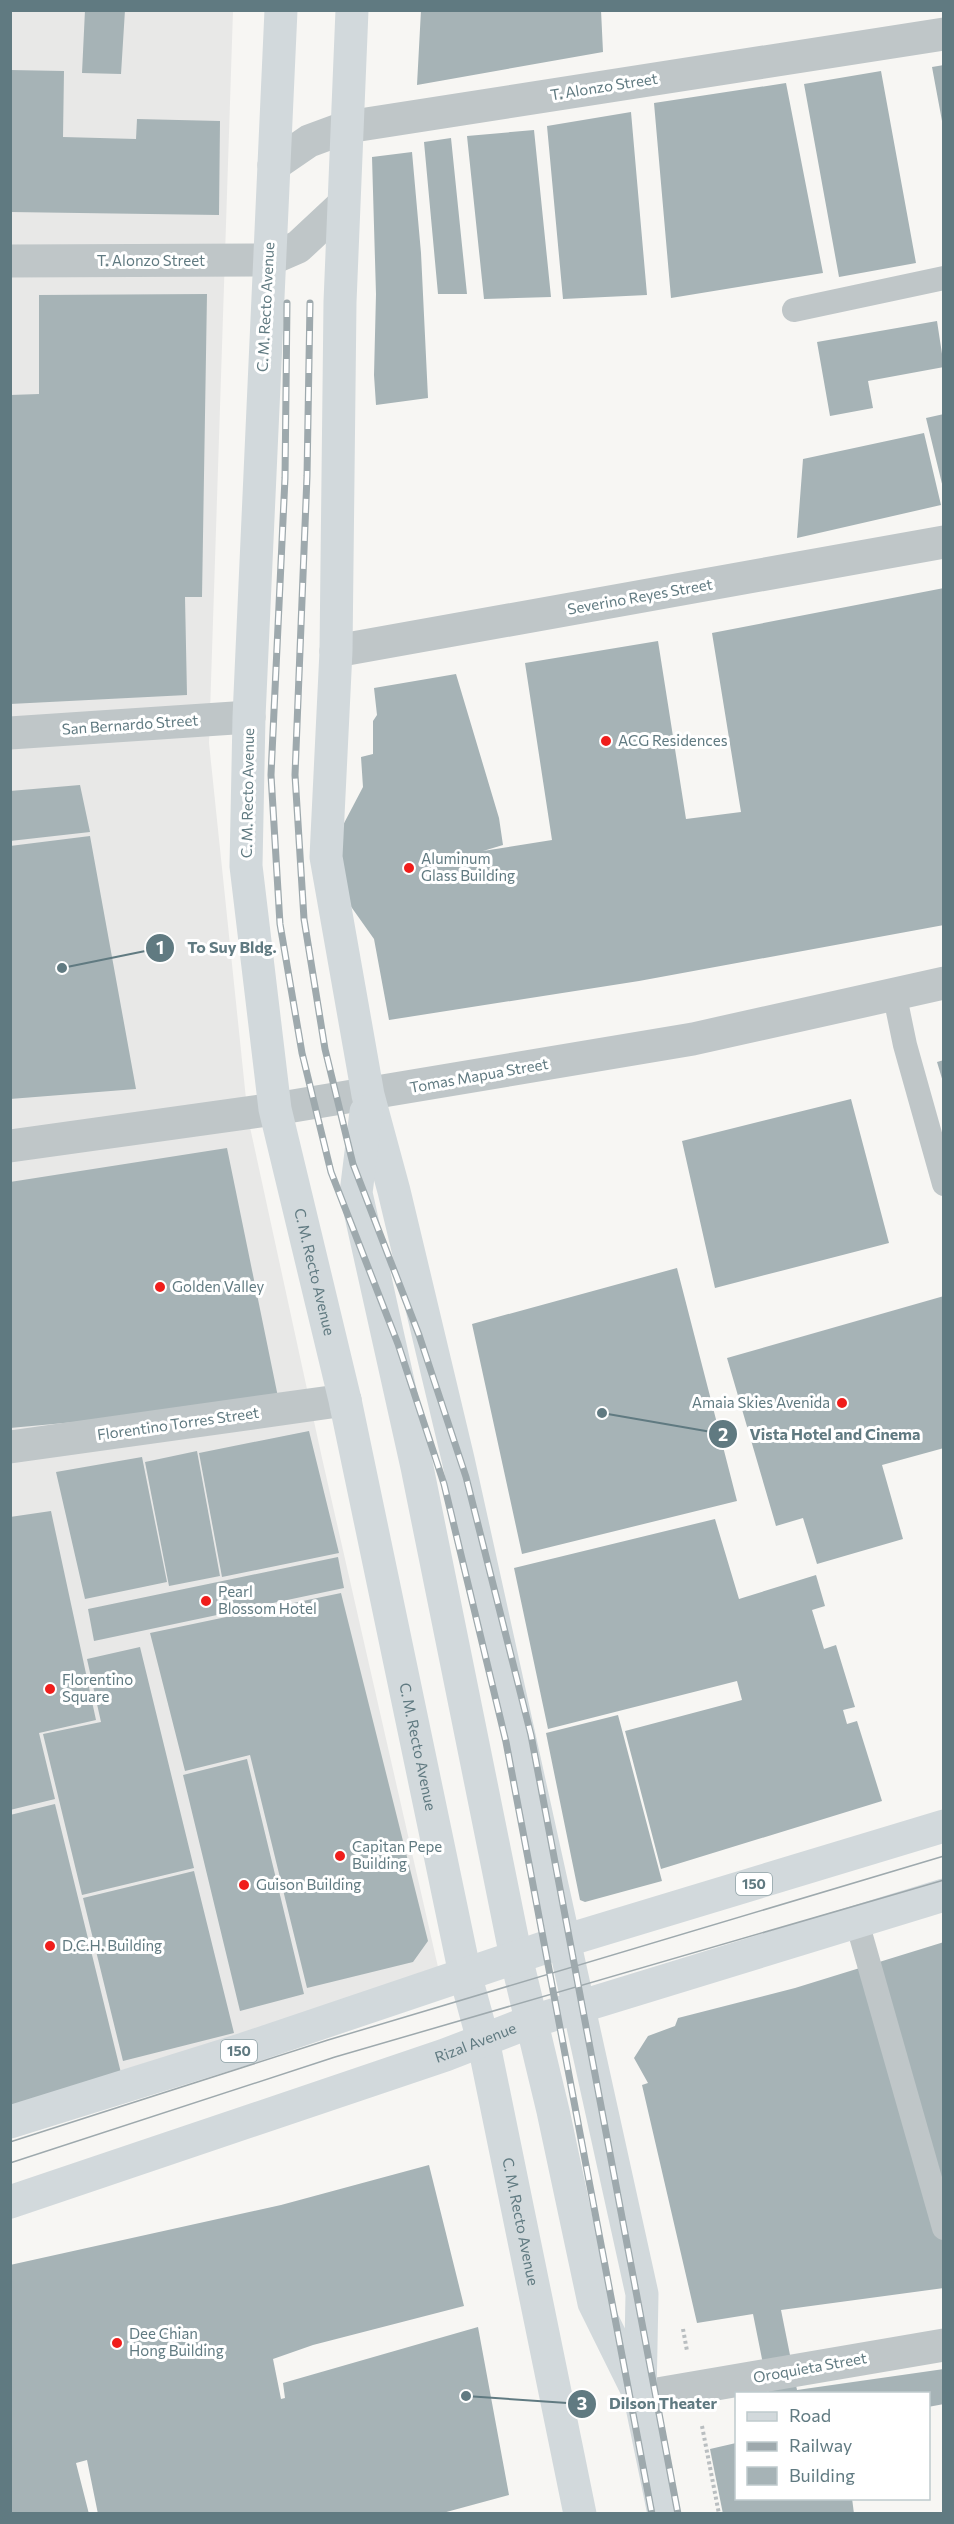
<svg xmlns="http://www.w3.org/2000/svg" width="954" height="2524" viewBox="0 0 954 2524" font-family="Commissioner,sans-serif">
<rect width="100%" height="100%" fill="#f7f6f3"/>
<!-- built -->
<path fill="#e8e8e7" d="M11,11H233L209,743L248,1118L322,1458L438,1967L261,2028L11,2104Z"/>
<!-- building -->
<path fill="#a6b3b6" d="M85,10H125L121,74L82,73Z
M421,10H601L603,52L417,85Z
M944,65V121H942L932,67Z
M10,70L64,71L63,137L136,139L137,119L220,121L219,215L10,212Z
M881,71L916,263L839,277L804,84Z
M786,83L823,273L671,298L654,103Z
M631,112L647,295L563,299L547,126Z
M534,130L551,297L484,299L467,136Z
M451,138L467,294H438L424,142Z
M412,152L421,253L428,398L376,405L374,375L376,294L372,157Z
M207,294L202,597H185L187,695L10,704V395L39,394V295Z
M937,321L944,367L868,381L873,408L830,416L817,342Z
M944,414V487L943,488L926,418Z
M924,433L941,505L797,538L803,459Z
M944,588V925L639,981L389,1020L374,939L335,884L331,848L363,787L361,757L373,754V721L377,715L374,688L456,674L499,818L503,845L483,851L552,840L525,663L658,641L686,819L741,812L712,633Z
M80,785L90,832L10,841V791Z
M90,836L136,1089L10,1099V846Z
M944,1060V1082H943L937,1062Z
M851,1099L889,1243L715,1288L682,1141Z
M227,1148L278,1397L75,1422L10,1428V1182Z
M677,1268L737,1501L522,1554L472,1324Z
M944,1296V1448L882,1465L903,1539L817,1564L803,1518L776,1526L727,1358Z
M309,1431L339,1553L222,1577L199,1453Z
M197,1451L220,1576L169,1586L145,1462Z
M142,1457L167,1582L85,1599L56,1472Z
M51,1511L96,1720L39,1733L55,1799L10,1810V1517Z
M715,1519L739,1599L816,1575L825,1606L812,1610L824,1649L836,1645L855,1707L843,1710L847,1724L857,1721L882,1801L661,1869L625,1731L742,1700L737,1681L548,1729L514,1568Z
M338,1557L344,1588L94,1641L88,1609Z
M341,1593L428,1941L413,1962L307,1988L250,1755L185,1771L150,1633Z
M140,1647L194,1868L82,1895L43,1734L101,1722L87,1659Z
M618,1715L662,1881L585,1902L580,1900L546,1733Z
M247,1759L304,1994L240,2011L183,1775Z
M55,1804L122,2077L10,2109V1815Z
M194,1871L234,2033L123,2061L83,1898Z
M944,1942V2288L781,2310L797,2390L944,2369V2404L928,2407V2394H769L753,2314L697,2323L642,2085L648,2083L634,2058L648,2036L675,2026L678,2018L795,1988Z
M429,2165L464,2306L313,2345L273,2359L281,2399L285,2398L283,2383L478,2327L509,2495L439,2514H98L87,2460L76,2463L89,2514H10V2265L281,2205Z
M736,2443V2498H852L854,2514H723L710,2449Z"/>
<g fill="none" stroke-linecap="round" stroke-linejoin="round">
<!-- path -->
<path stroke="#b9bec0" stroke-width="4" stroke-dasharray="3 3" stroke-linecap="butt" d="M683,2329L687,2351
M702,2426L719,2514"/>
<!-- service -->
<path stroke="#bfc6c8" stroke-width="24" d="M794,310L944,278
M894,992L905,1045L944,1184
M857,1922L944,2228"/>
<!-- minor -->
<path stroke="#bfc6c8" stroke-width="33" d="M274,165L309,141L347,127L944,34
M10,261L268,260L298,247L343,205
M10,733L249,717
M10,1146L275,1109
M10,1447L345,1400"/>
<!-- tertiary -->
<path stroke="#bfc6c8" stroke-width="33" d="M336,651L944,542
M275,1109L693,1039L944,983
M640,2397L944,2345"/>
<!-- secondary -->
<g stroke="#d2d9dc" stroke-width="33">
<path id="s1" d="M281,10L249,717L246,866L275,1109L345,1400L465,1974L483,2040L580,2514"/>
<path d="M352,10L340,302L336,651L326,857L368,1095L394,1191L458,1459L642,2294L640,2397L664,2514"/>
<path d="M366,1112L356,1193L417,1467L516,1957L553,2111L594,2303L638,2392"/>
</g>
<!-- primary -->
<g stroke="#d2d9dc" stroke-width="33">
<path d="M10,2122L244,2049L564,1941L944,1826"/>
<path id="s2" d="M10,2202L445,2055L530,2022L944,1895"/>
</g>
<!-- tram -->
<path stroke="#9ea9ad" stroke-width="1.5" d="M10,2142L328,2040L944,1856
M10,2163L335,2057L944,1880"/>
<defs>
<path id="rail" d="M287,303L285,478L271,775L280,924L302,1053L331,1172L398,1344L444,1484L506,1742L652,2514
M310,303L307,476L295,775L304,919L325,1049L353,1164L419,1335L466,1477L531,1735L678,2514"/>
</defs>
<!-- rail casing -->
<use href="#rail" stroke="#9ea9ad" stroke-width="7"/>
<!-- rail -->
<use href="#rail" stroke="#fff" stroke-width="4.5" stroke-dasharray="14" stroke-linecap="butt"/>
</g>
<!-- markers -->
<g fill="#f01d1b" stroke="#fff" stroke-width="2">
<circle cx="606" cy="741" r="6"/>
<circle cx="409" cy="868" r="6"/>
<circle cx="160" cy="1287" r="6"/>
<circle cx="842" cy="1403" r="6"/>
<circle cx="206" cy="1601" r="6"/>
<circle cx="50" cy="1689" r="6"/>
<circle cx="340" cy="1856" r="6"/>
<circle cx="244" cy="1885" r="6"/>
<circle cx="50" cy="1946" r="6"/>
<circle cx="117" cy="2343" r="6"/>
</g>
<g text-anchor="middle" stroke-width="6" stroke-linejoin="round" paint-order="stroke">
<!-- shield labels -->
<g fill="#fff" stroke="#90a2a7" stroke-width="1.5">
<rect x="736" y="1873" width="36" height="22" rx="4.5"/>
<rect x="221" y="2040" width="36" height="22" rx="4.5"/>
</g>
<g font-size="14" font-weight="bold" fill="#607a81">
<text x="754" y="1889">150</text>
<text x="239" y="2056">150</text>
</g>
<!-- street labels -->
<g font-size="15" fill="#607a81" stroke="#fff">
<text transform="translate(604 87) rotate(-9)" y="5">T. Alonzo Street</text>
<text x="151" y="266">T. Alonzo Street</text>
<text transform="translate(266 307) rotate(-87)" y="5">C. M. Recto Avenue</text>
<text transform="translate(640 597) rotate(-10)" y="5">Severino Reyes Street</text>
<text transform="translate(130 725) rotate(-4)" y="5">San Bernardo Street</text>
<text transform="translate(248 793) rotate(-89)" y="5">C. M. Recto Avenue</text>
<text transform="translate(479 1076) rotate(-10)" y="5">Tomas Mapua Street</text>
<text dy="5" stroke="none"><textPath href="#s1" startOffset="1269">C. M. Recto Avenue</textPath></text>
<text transform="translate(178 1424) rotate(-8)" y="5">Florentino Torres Street</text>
<text dy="5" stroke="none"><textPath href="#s1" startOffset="1755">C. M. Recto Avenue</textPath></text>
<text dy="5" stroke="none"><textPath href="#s2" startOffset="492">Rizal Avenue</textPath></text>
<text dy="5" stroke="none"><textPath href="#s1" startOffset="2241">C. M. Recto Avenue</textPath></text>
<text transform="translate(810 2368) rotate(-10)" y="5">Oroquieta Street</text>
</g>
<!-- poi labels -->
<g font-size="15" fill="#607a81" stroke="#fff" text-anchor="start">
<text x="618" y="746">ACG Residences</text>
<text x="421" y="864">Aluminum<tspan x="421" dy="17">Glass Building</tspan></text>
<text x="172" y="1292">Golden Valley</text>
<text x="830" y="1408" text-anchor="end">Amaia Skies Avenida</text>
<text x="218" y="1597">Pearl<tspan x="218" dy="17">Blossom Hotel</tspan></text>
<text x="62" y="1685">Florentino<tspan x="62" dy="17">Square</tspan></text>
<text x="352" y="1852">Capitan Pepe<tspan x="352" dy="17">Building</tspan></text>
<text x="256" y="1890">Guison Building</text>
<text x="62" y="1951">D.C.H. Building</text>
<text x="129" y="2339">Dee Chian<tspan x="129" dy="17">Hong Building</tspan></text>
</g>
</g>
<!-- callouts -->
<path fill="none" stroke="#607a81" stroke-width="2" d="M62 968L160 948M602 1413L723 1434M466 2396L582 2404"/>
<g fill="#607a81" stroke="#fff" stroke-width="2">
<circle cx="62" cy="968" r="6"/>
<circle cx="602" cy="1413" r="6"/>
<circle cx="466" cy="2396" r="6"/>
<circle cx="160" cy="948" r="15"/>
<circle cx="723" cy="1434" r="15"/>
<circle cx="582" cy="2404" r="15"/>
</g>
<g font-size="18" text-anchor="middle" font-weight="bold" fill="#fff">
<text x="160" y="954">1</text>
<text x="723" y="1441">2</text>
<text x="582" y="2410">3</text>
</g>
<g font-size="16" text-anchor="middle" font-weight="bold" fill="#607a81" stroke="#fff" stroke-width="6" stroke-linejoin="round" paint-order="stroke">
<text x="232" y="953">To Suy Bldg.</text>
<text x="835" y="1440">Vista Hotel and Cinema</text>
<text x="663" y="2409">Dilson Theater</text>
</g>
<!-- border -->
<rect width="954" height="2524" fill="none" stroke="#607a81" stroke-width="24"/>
<!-- legend -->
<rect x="735" y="2392" width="195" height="108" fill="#ffffff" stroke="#bfcacd" stroke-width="1.5"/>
<rect x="747" y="2412" width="30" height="9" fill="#d2d9dc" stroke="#bfcacd" stroke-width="1.5"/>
<text x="789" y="2422" font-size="18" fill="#607a81">Road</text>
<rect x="747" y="2442" width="30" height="9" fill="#9ea9ad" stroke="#bfcacd" stroke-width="1.5"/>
<text x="789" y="2452" font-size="18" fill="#607a81">Railway</text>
<rect x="747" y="2467" width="30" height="18" fill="#a6b3b6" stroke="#bfcacd" stroke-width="1.5"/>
<text x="789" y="2482" font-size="18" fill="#607a81">Building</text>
</svg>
